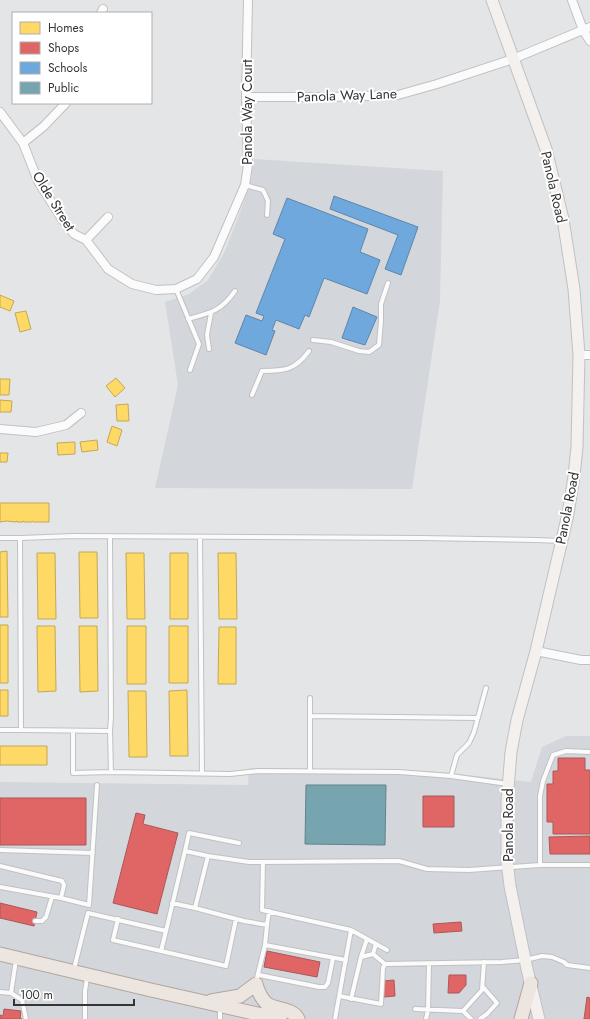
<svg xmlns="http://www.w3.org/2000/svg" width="590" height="1019" viewBox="0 0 590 1019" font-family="Jost,sans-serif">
<rect width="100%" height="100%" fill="#e4e5e7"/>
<!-- built -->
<path fill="#d3d6db" d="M254,159L443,171L440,301L412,489L155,488L178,385L165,302L189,294L208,280L225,251L241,210L251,180Z
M566,736H590V1019H0V782L248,785L249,768L431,771L531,782L542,747Z"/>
<!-- homes -->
<path fill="#ffd966" stroke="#c2a858" d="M0,295L14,301L10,311L0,307Z
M26,311L31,329L20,332L15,313Z
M116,378L125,388L115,397L106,386Z
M0,379H10L9,395H0Z
M0,400L12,401L11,412H0Z
M128,404L129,421H117L116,405Z
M112,426L122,430L117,446L107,442Z
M97,440L98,450L82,452L80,442Z
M75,442V454L58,455L57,443Z
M0,453H8L7,462H0Z
M0,503H49V522H34L32,521V522H25L23,521V522H17V521L15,522L7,521L0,522Z
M7,551L8,617H0V552Z
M79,552H97L98,618H80Z
M37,553H55L56,619H38Z
M126,553H144L145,619H127Z
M170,553H188V619H170Z
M218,553H236L237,619H219Z
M0,625H8V683H0Z
M37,626H55L56,691L38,692Z
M79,626H97L98,691L80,692Z
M127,626H146V684H127Z
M169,626H188V683H169Z
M219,627H236V684H218Z
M0,690H8V716H0Z
M187,690L188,756H170L169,691Z
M128,691H146L147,757H129Z
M0,746H47V765H0Z"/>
<!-- shops -->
<path fill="#e06666" stroke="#ac5758" d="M558,758H585V770H590V834H553V822H547V784H553V771H558Z
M423,796H454V827H423Z
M0,798H86V845H0Z
M136,813L145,815L143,824L178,833L157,914L113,903Z
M590,836V854H550L549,837Z
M0,903L37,912L34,926L0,918Z
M461,922L462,931L434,933L433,924Z
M267,951L320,962L317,977L264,967Z
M449,975H466V985L459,993H448Z
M394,980L395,996L384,997L383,981Z
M587,997L590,998V1019H584Z
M4,1009L21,1011L20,1019H22H0V1015L3,1016Z"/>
<!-- schools -->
<path fill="#6fa8dc" stroke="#5d86aa" d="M334,196L418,227L401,275L385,269L398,235L330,209Z
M287,198L368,229L360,252L380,260L367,294L324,278L309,317L305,315L299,329L276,320L272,330L275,331L266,355L235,343L246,315L262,321L264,316L256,313L285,239L273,234Z
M353,307L377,317L365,345L342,338Z"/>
<!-- public -->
<path fill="#76a5af" stroke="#62838b" d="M306,785H386L385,845L305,844Z"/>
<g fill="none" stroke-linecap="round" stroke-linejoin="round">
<defs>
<path id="service" d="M245,185L263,190L268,201L267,215
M176,289L199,344L190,370
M188,319C211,313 221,311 235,291
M313,340L331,342L359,351L369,352L379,345L381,321V304L388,283
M209,349L207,335L211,313
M252,395L262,371C285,371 295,370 309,351
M200,537L202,774
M0,538H20
M310,698V716
M0,730H21
M73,731V773L111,772
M110,731L111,717L110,536
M310,771V716L478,718
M451,776L457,755L469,743L474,732L486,688
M508,784L451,776L399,772L258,771L230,774L111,772L110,731L21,730L20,538L73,536L421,538L536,540L561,541
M0,850L93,853
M185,851L189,833L239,843
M208,856L249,862H263
M540,865V796L543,781L553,755L566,751L590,752
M0,866L62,881L64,885L61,898
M0,887L61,898L89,905L97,785
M172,903L195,908
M118,919L113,940L161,951L166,931
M35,921H42L46,917L52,897
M267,925L269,911
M387,950L351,930L262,910L263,862L399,861L427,869L469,870L540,865H590
M161,951L226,966L236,919
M373,954L385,964L502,962L525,960L542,956L552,957L564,962L567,965L590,968
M361,957L373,954L376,944
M16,960L11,993L22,1000L26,1019
M74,969L88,913L166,931L185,851L208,856L195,908L244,921L267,925L265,945
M259,975L319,987H325L328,983L333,958
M256,982L265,945L346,960
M0,992L11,993
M339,996L381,1004L383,968L385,964
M351,999L361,957L367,939
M415,1009L463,1011L471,1019
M463,1011L482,990L484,962
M85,1019V991L87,978
M220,1019V1008
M335,1019L351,930
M426,1019L428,1010L429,964
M480,1019L487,1014L497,1003L483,987"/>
<path id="minor" d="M572,0L583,30L590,41
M101,13L103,9
M246,97H330L398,95L437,84L513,59L590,27
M0,112L23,143L38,181L62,219L74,234L86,240L108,269L132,284L156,290L176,289L197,279L214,257L245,185L248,165L246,97L248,0
M23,143L44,126L66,103
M86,240L108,217
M579,355H590
M0,429L36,432L66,425L81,413
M536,651L581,660H590"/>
<path id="secondary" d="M492,0L546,149L563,219L574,289L579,355L577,447L574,476L568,514L536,651L517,720L511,752L507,801V861L510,886L527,969L539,1019"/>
<path id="primary" d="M0,954L151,990L280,1019
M211,1001L240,996L256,984C258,992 261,998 267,1004C276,1010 293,1008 298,1019
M521,1019L531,983"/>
</defs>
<!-- service casing -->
<use href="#service" stroke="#c1c1c3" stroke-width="6"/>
<!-- minor casing -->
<use href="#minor" stroke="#c1c1c3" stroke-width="10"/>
<!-- secondary casing -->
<use href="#secondary" stroke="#c1c1c3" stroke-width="13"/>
<!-- primary casing -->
<use href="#primary" stroke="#b2a69d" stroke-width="15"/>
<!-- service -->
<use href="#service" stroke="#fbfbfb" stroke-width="4"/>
<!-- minor -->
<use href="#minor" stroke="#fbfbfb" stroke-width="8"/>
<!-- secondary -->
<use href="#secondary" stroke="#f3f0ee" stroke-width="11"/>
<!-- primary -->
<use href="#primary" stroke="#ece5e0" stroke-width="13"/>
</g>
<g text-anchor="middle" stroke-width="4" stroke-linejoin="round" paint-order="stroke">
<!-- street labels -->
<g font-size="14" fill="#343536" stroke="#fff">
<text transform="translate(347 95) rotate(-2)" y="5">Panola Way Lane</text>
<text transform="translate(247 112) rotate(-90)" y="5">Panola Way Court</text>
<text transform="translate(554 187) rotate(77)" y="5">Panola Road</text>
<text transform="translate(54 201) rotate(58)" y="5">Olde Street</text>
<text transform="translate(567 508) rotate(-79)" y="5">Panola Road</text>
<text transform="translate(508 825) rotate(-90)" y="5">Panola Road</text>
</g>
</g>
<!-- legend -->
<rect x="12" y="12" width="140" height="92" fill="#ffffff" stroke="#aeaeaf"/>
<rect x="20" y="22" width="20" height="12" fill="#ffd966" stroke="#aeaeaf"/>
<text x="48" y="32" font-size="12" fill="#343536">Homes</text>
<rect x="20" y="42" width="20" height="12" fill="#e06666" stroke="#aeaeaf"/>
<text x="48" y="52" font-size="12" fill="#343536">Shops</text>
<rect x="20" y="62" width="20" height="12" fill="#6fa8dc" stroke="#aeaeaf"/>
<text x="48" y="72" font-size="12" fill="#343536">Schools</text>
<rect x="20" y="82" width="20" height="12" fill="#76a5af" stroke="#aeaeaf"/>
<text x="48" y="92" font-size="12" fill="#343536">Public</text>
<!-- scale -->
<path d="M14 999v6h120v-6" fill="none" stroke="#343536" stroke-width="2"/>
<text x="20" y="999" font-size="12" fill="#343536" stroke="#ffffff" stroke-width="3" paint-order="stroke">100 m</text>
</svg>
